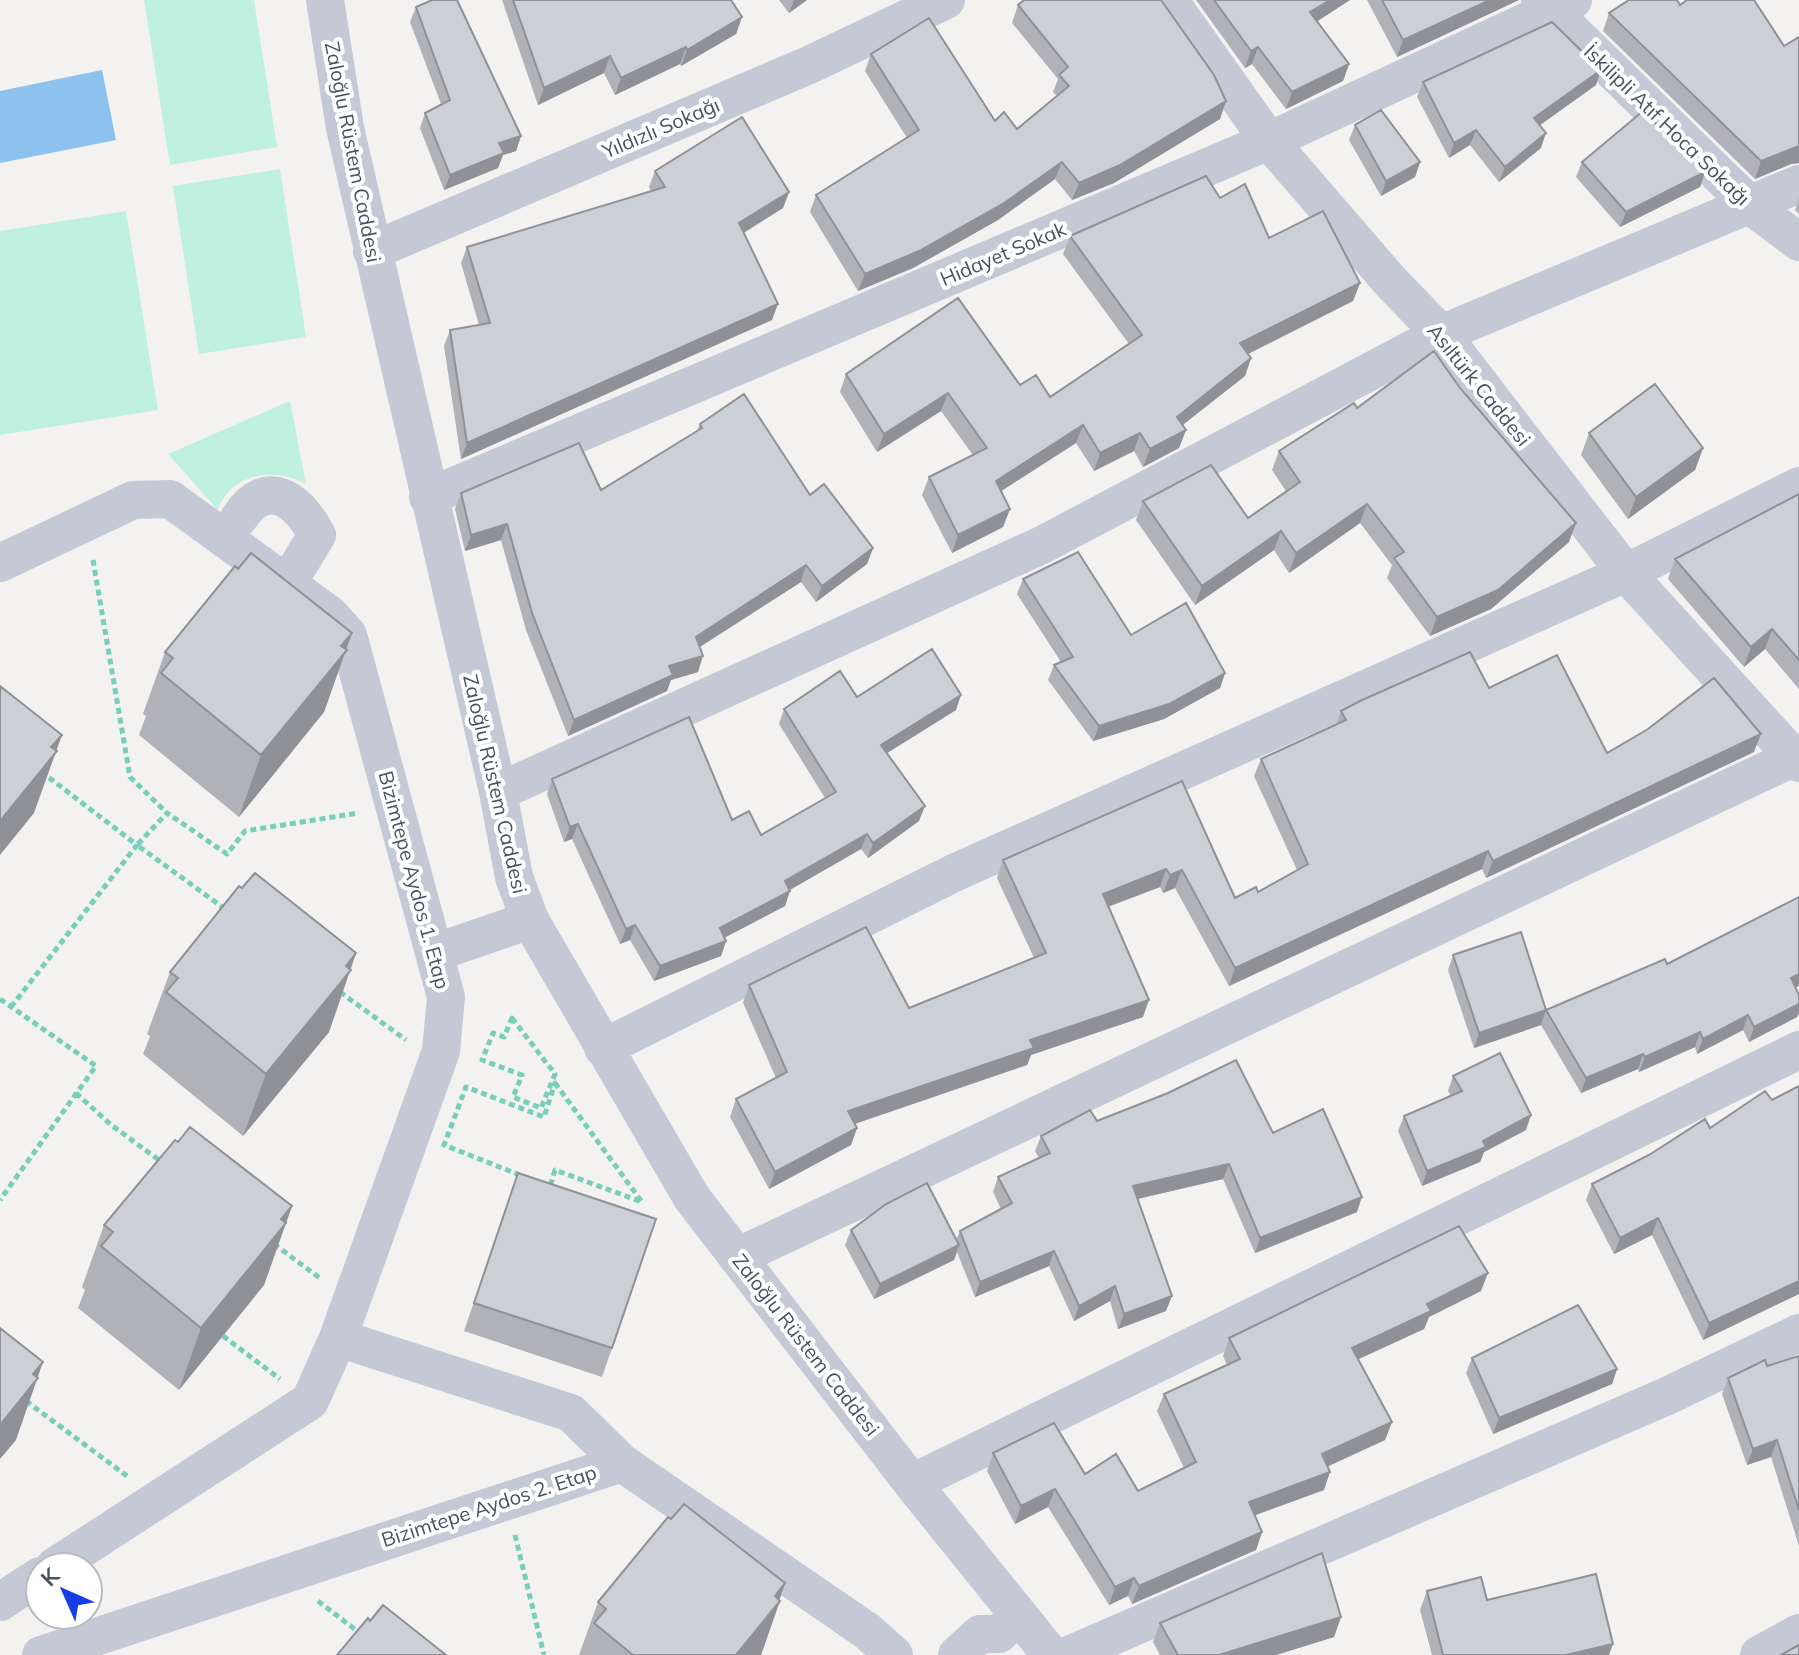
<svg xmlns="http://www.w3.org/2000/svg" width="1799" height="1655" viewBox="0 0 1799 1655" font-family="Mulish,sans-serif">
<rect width="100%" height="100%" fill="#f3f2f1"/>
<!-- green -->
<path fill="#c0f0df" d="M144,0H254L277,147L170,165Z
M280,169L306,337L199,354L173,186Z
M126,211L158,410L0,435V231Z
M290,401L306,484C276,467 231,472 218,510L168,454Z"/>
<!-- water -->
<path fill="#8dc1ee" d="M102,70L116,140L0,163V91Z"/>
<g fill="none" stroke-linecap="round" stroke-linejoin="round">
<!-- path -->
<path stroke="#77cfba" stroke-width="5" stroke-dasharray="6 4" stroke-linecap="butt" d="M93,560L130,777L167,813
M225,909L137,845L167,813L227,854L245,831L358,813
M340,992L406,1040
M0,999L96,1066L0,1200
M11,1007L137,845L43,773
M512,1018L555,1074L541,1108L513,1097L522,1075L482,1060L493,1033L504,1037Z
M555,1083L642,1202L555,1170L550,1187L444,1145L466,1087L544,1117Z
M76,1093L110,1124L163,1163
M274,1244L321,1279
M223,1336L280,1379
M26,1401L127,1476
M515,1535L544,1655
M318,1601L361,1634"/>
<!-- minor -->
<path stroke="#c5c9d6" stroke-width="38" d="M325,0L345,128L498,792L514,877L530,920L692,1198L912,1483L1051,1655
M1169,0L1269,141L1390,281L1441,334L1626,573L1799,763
M1540,0L1751,206L1799,242
M372,251L809,65L946,0
M428,497L1269,141L1573,0
M239,518C267,475 298,500 317,535L287,584
M0,563L133,500L170,499L330,615L348,635L446,997L441,1051L338,1338L310,1401L54,1567
M498,792L1042,545L1441,334L1799,184
M434,953L530,920
M603,1048L956,872L1626,573L1799,486
M737,1257L1799,755
M338,1338L571,1413L622,1463
M912,1483L1799,1050
M0,1602L40,1576
M41,1655L622,1463L867,1631L894,1655
M957,1655L980,1634H999L1018,1615
M1069,1655L1667,1396L1799,1333
M1759,1655L1799,1633"/>
</g>
<!-- wall -->
<path fill="#b0b2b8" d="M502,0H731L742,17L736,34L681,66L680,64L615,95L604,73L538,105Z
M779,0H807L789,13Z
M1196,0H1350L1317,21L1349,64L1343,81L1286,109L1252,64L1245,68Z
M1367,0H1519L1397,57Z
M1018,5L1226,101L1220,119L1114,183L1072,200L1055,179L998,220L913,268L858,291L810,212L816,195L907,138L865,71L871,54L995,121L1017,129L1057,96L1053,92L1058,79L1012,23Z
M1680,5L1784,46L1799,37V163L1791,164L1755,179L1603,31L1609,13Z
M416,7L521,136L516,151L503,155L498,168L444,190L420,128L425,113L441,104L410,22Z
M1423,82L1596,85L1540,125L1541,148L1499,182L1470,145L1449,158L1417,97Z
M1355,125L1420,162L1415,177L1381,196L1349,140Z
M1582,162L1705,172L1700,187L1620,227L1576,177Z
M655,171L789,192L783,208L744,233L772,320L461,459L444,346L450,330L479,325L461,263L467,247L651,192L649,187Z
M1220,198L1269,238L1360,283L1353,301L1248,354L1251,358L1245,376L1182,425L1186,430L1179,448L1143,467L1134,451L1094,471L1076,443L1001,491L1010,509L1003,527L952,553L922,495L929,477L973,455L941,411L877,452L840,392L846,374L1020,385L1050,397L1129,344L1063,254L1070,236Z
M1799,198V214L1795,210Z
M1357,408L1569,542L1491,609L1430,636L1387,578L1392,565L1360,523L1289,573L1274,550L1195,605L1136,520L1143,501L1248,518L1286,491L1272,470L1279,451Z
M700,424L810,495L873,548L867,564L816,602L801,582L700,647L698,672L671,680L667,691L568,736L526,630L501,540L465,551L455,509L461,493L601,490L697,431Z
M1589,433L1703,448L1695,470L1628,519L1581,455Z
M1799,494V689L1765,649L1744,667L1668,579L1675,559Z
M1023,579L1131,635L1225,673L1220,688L1164,719L1093,741L1048,680L1054,665L1061,662L1017,594Z
M346,649L324,712L239,817L139,735L146,716L143,714L165,652Z
M1489,688L1607,753L1754,752L1486,878L1482,869L1229,986L1175,888L1163,893L1160,887L1108,907L1143,1017L1031,1055L1027,1065L855,1124L857,1128L851,1145L769,1189L730,1117L736,1099L776,1078L743,1003L749,985L909,1008L1034,958L997,878L1003,860L1182,781L1235,898L1258,892L1297,870L1254,776L1261,759L1336,724L1341,711Z
M857,697L956,710L887,753L919,821L868,858L861,849L790,890L785,906L724,938L726,941L721,956L654,981L630,940L620,944L572,839L564,842L547,794L552,779L732,820L761,835L825,798L779,724L784,709Z
M356,953L329,1032L243,1136L143,1054L150,1036L147,1034L170,972Z
M1453,955L1546,1010L1667,964L1795,988L1799,995V1013L1797,1017L1749,1042L1743,1030L1697,1054L1695,1047L1639,1072L1638,1069L1581,1093L1541,1025L1474,1048L1448,970Z
M1453,1076L1526,1130L1484,1152L1480,1162L1422,1186L1398,1131L1404,1116L1451,1096L1448,1091Z
M1799,1086V1294L1703,1340L1652,1235L1614,1254L1586,1200L1592,1184Z
M1097,1121L1273,1133L1357,1212L1255,1253L1223,1179L1138,1199L1166,1311L1118,1329L1110,1301L1074,1321L1049,1266L975,1297L957,1252L954,1260L874,1299L845,1245L851,1230L956,1240L960,1231L1001,1209L993,1192L998,1177L1039,1158L1035,1151L1041,1136Z
M518,1173L612,1348L602,1377L464,1331Z
M292,1206L264,1285L179,1390L78,1308L85,1290L82,1287L104,1225Z
M1481,1291L1429,1317L1424,1329L1358,1359L1392,1422L1385,1440L1327,1467L1324,1490L1255,1515L1262,1532L1256,1550L1132,1604L1128,1596L1109,1605L1048,1507L1015,1524L987,1471L993,1453L1085,1474L1138,1491L1184,1468L1157,1411L1164,1394L1227,1365L1223,1356L1229,1338Z
M1799,1356V1546L1771,1457L1747,1465L1722,1394L1728,1378Z
M1472,1358L1617,1369L1612,1384L1493,1434L1466,1373Z
M785,1583L761,1655H579L598,1602Z
M1427,1591L1487,1600L1609,1655H1432L1420,1610Z
M1341,1617L1334,1637L1276,1655H1160L1153,1642L1160,1623Z"/>
<!-- shaded-wall -->
<path fill="#909196" d="M794,0H807L789,13Z
M1330,0H1350L1304,30L1310,12Z
M1490,0H1519L1397,57L1403,40Z
M742,17L736,34L681,66L687,50Z
M686,47L680,64L615,95L621,78Z
M1258,47L1252,64L1245,68L1251,51Z
M610,56L604,73L538,105L544,88Z
M1349,64L1343,81L1286,109L1292,92Z
M1601,70L1596,85L1529,133L1534,118Z
M1226,101L1220,119L1114,183L1072,200L1079,183Z
M1476,130L1470,145L1449,158L1454,143Z
M1546,133L1541,148L1499,182L1505,167Z
M521,136L516,151L503,155L498,168L444,190L450,175L499,143Z
M1799,146V163L1791,164L1755,179L1761,161Z
M1062,162L1055,179L998,220L913,268L858,291L865,274Z
M1420,162L1415,177L1381,196L1386,181Z
M1705,172L1700,187L1620,227L1626,212Z
M789,192L783,208L733,239L739,223Z
M1360,283L1353,301L1234,361L1240,343Z
M778,304L772,320L461,459L467,443Z
M1251,358L1245,376L1170,435L1177,417Z
M948,393L941,411L877,452L884,434Z
M1083,425L1076,443L989,499L996,481Z
M1186,430L1179,448L1143,467L1150,449Z
M1140,433L1134,451L1094,471L1100,453Z
M1703,448L1695,470L1628,519L1636,497Z
M1367,504L1360,523L1289,573L1296,553Z
M1010,509L1003,527L952,553L958,535Z
M1576,523L1569,542L1491,609L1430,636L1437,617Z
M507,524L501,540L465,551L471,535Z
M1281,531L1274,550L1195,605L1202,586Z
M873,548L867,564L816,602L822,586Z
M806,565L801,582L690,653L696,637Z
M1772,629L1765,649L1744,667L1751,647Z
M352,633L324,712L239,817L261,755L341,646Z
M703,656L698,672L671,680L667,691L568,736L574,720L669,666Z
M1225,673L1220,688L1164,719L1093,741L1099,726Z
M961,695L956,710L876,760L881,745Z
M1761,734L1754,752L1486,878L1493,861Z
M62,735L34,813L0,855V821L51,747Z
M925,806L919,821L868,858L873,843Z
M578,824L572,839L564,842L570,827Z
M867,834L861,849L779,896L785,881Z
M1488,851L1482,869L1229,986L1235,968Z
M1166,869L1160,887L1096,911L1103,894Z
M1182,870L1175,888L1163,893L1170,875Z
M790,891L785,906L714,943L720,928Z
M635,925L630,940L620,944L626,929Z
M726,941L721,956L654,981L660,966Z
M356,953L329,1032L243,1136L266,1074Z
M1799,974V986L1785,993L1791,978Z
M1149,1000L1143,1017L1031,1055L1027,1065L842,1128L848,1111L1030,1040Z
M1799,1004V1013L1797,1017L1749,1042L1754,1027Z
M1546,1010L1541,1025L1474,1048L1479,1033Z
M1748,1015L1743,1030L1697,1054L1703,1039Z
M1700,1032L1695,1047L1639,1072L1645,1057Z
M1643,1054L1638,1069L1581,1093L1586,1078Z
M1531,1115L1526,1130L1484,1152L1480,1162L1422,1186L1427,1171Z
M857,1128L851,1145L769,1189L775,1172Z
M1229,1164L1223,1179L1128,1201L1133,1186Z
M1362,1197L1357,1212L1255,1253L1260,1238Z
M292,1206L264,1285L179,1390L201,1328L281,1219Z
M1658,1218L1652,1235L1614,1254L1620,1238Z
M959,1245L954,1260L874,1299L880,1284Z
M1054,1251L1049,1266L975,1297L980,1282Z
M1488,1273L1481,1291L1429,1317L1424,1329L1346,1365L1352,1348L1427,1304Z
M1799,1281V1294L1703,1340L1709,1323Z
M1115,1286L1110,1301L1074,1321L1079,1306Z
M1172,1296L1166,1311L1118,1329L1124,1314Z
M43,1362L16,1440L0,1459V1425L33,1374Z
M1617,1369L1612,1384L1493,1434L1499,1418Z
M1392,1422L1385,1440L1315,1472L1322,1454Z
M1777,1440L1771,1457L1747,1465L1753,1449Z
M1330,1472L1324,1490L1242,1520L1249,1502Z
M1055,1489L1048,1507L1015,1524L1021,1506Z
M1262,1532L1256,1550L1132,1604L1139,1586Z
M1134,1578L1128,1596L1109,1605L1115,1587Z
M785,1583L778,1604L780,1601L761,1655H736L775,1596Z
M1341,1617L1334,1637L1276,1655H1219Z
M1613,1644L1609,1655H1566Z"/>
<!-- building -->
<path fill="#cdcfd6" stroke="#909196" stroke-width="2" d="M432,0H457L521,136L499,143L504,153L450,175L425,113L450,100L416,7Z
M513,0H731L742,17L687,50L686,47L621,78L610,56L544,88Z
M1024,0H1161L1214,75L1226,101L1120,165L1079,183L1062,162L1004,203L919,251L865,274L816,195L919,130L871,54L929,18L995,121L1004,112L1017,129L1069,86L1059,75L1068,67L1018,5Z
M1214,0H1330L1310,12L1349,64L1292,92L1258,47L1251,51Z
M1382,0H1490L1403,40Z
M1629,0H1677L1680,5L1687,0H1754L1784,46L1799,37V146L1761,161L1609,13Z
M1552,22L1601,70L1534,118L1546,133L1505,167L1476,130L1454,143L1423,82Z
M1381,110L1420,162L1386,181L1355,125Z
M1643,111L1705,172L1626,212L1582,162Z
M742,117L789,192L739,223L778,304L467,443L450,330L490,323L467,247L665,187L655,171Z
M1206,176L1220,198L1245,184L1269,238L1323,211L1360,283L1240,343L1251,358L1177,417L1186,430L1150,449L1140,433L1100,453L1083,425L996,481L1010,509L958,535L929,477L987,448L948,393L884,434L846,374L958,298L1020,385L1036,375L1050,397L1142,335L1070,236Z
M1434,351L1460,388L1576,523L1498,590L1437,617L1394,558L1404,552L1367,504L1296,553L1281,531L1202,586L1143,501L1211,465L1248,518L1300,482L1279,451L1354,403L1357,408Z
M1655,384L1703,448L1636,497L1589,433Z
M744,394L810,495L824,484L873,548L822,586L806,565L696,637L703,656L669,666L673,675L574,720L532,613L507,524L471,535L461,493L579,443L601,490L702,428L700,424Z
M1799,494V660L1772,629L1751,647L1675,559Z
M1078,552L1131,635L1186,603L1225,673L1169,704L1099,726L1054,665L1073,657L1023,579Z
M251,553L352,633L341,646L347,650L261,755L161,673L173,658L165,652L235,566L238,569Z
M932,649L961,695L881,745L925,806L873,843L867,834L785,881L790,891L720,928L726,941L660,966L635,925L626,929L578,824L570,827L552,779L689,717L732,820L749,811L761,835L836,792L784,709L840,671L857,697Z
M1470,652L1489,688L1557,655L1607,753L1648,729L1714,678L1761,734L1493,861L1488,851L1235,968L1182,870L1170,875L1166,869L1103,894L1149,1000L1030,1040L1034,1048L848,1111L857,1128L775,1172L736,1099L787,1072L749,985L866,927L909,1008L1046,953L1003,860L1182,781L1235,898L1256,887L1258,892L1308,864L1261,759L1346,720L1341,711L1360,701Z
M0,686L62,735L51,747L57,751L0,821Z
M255,873L356,953L346,966L351,970L266,1074L166,992L178,978L170,972L239,886L242,888Z
M1799,897V974L1791,978L1799,995V1004L1754,1027L1748,1015L1703,1039L1700,1032L1645,1057L1643,1054L1586,1078L1546,1010L1665,959L1667,964Z
M1521,932L1546,1010L1479,1033L1453,955Z
M1500,1053L1531,1115L1483,1141L1486,1147L1427,1171L1404,1116L1462,1091L1453,1076Z
M1236,1060L1273,1133L1323,1109L1362,1197L1260,1238L1229,1164L1133,1186L1172,1296L1124,1314L1115,1286L1079,1306L1054,1251L980,1282L960,1231L1012,1203L998,1177L1050,1153L1041,1136L1090,1110L1097,1121L1168,1093Z
M1799,1086V1281L1709,1323L1658,1218L1620,1238L1592,1184L1649,1155L1705,1119L1710,1128L1765,1091L1772,1100Z
M190,1127L292,1206L281,1219L286,1223L201,1328L101,1246L113,1232L104,1225L175,1140L178,1142Z
M518,1173L656,1219L612,1348L474,1303Z
M927,1183L959,1245L880,1284L851,1230L886,1204Z
M1459,1226L1488,1273L1427,1304L1431,1311L1352,1348L1392,1422L1322,1454L1330,1472L1249,1502L1262,1532L1139,1586L1134,1578L1115,1587L1055,1489L1021,1506L993,1453L1054,1423L1085,1474L1116,1454L1138,1491L1196,1462L1164,1394L1240,1359L1229,1338Z
M1578,1305L1617,1369L1499,1418L1472,1358Z
M0,1328L43,1362L33,1374L38,1378L0,1425Z
M1799,1356V1510L1777,1440L1753,1449L1728,1378L1765,1360L1767,1366Z
M684,1504L785,1583L775,1596L780,1601L736,1655H633L594,1623L606,1609L598,1602L668,1517L671,1519Z
M1322,1553L1341,1617L1219,1655H1178L1160,1623Z
M1596,1574L1613,1644L1566,1655H1443L1427,1591L1481,1577L1487,1600Z
M383,1605L446,1655H337L368,1618L370,1621Z
M1799,1645V1655H1781Z"/>
<g text-anchor="middle" stroke-width="8" stroke-linejoin="round" paint-order="stroke">
<!-- street labels -->
<g font-size="20" fill="#484f5f" stroke="#fff">
<text transform="translate(1667 125) rotate(44)" y="7">İskilipli Atıf Hoca Sokağı</text>
<text transform="translate(661 128) rotate(-23)" y="7">Yıldızlı Sokağı</text>
<text transform="translate(353 152) rotate(79)" y="7">Zaloğlu Rüstem Caddesi</text>
<text transform="translate(1003 254) rotate(-23)" y="7">Hidayet Sokak</text>
<text transform="translate(1479 385) rotate(51)" y="7">Asıltürk Caddesi</text>
<text transform="translate(495 784) rotate(77)" y="7">Zaloğlu Rüstem Caddesi</text>
<text transform="translate(414 880) rotate(75)" y="7">Bizimtepe Aydos 1. Etap</text>
<text transform="translate(806 1345) rotate(52)" y="7">Zaloğlu Rüstem Caddesi</text>
<text transform="translate(489 1506) rotate(-18)" y="7">Bizimtepe Aydos 2. Etap</text>
</g>
</g>
<!-- north arrow -->
<g transform="translate(64 1591) rotate(315)"><circle r="38" fill="#ffffff" stroke="#b6b9bf" stroke-width="2"/>
<path d="M0-6L14 30L0 20L-14 30Z" fill="#173de7"/>
<text y="-12" font-size="22" font-weight="bold" text-anchor="middle" fill="#484f5f">K</text>
</g>
</svg>
